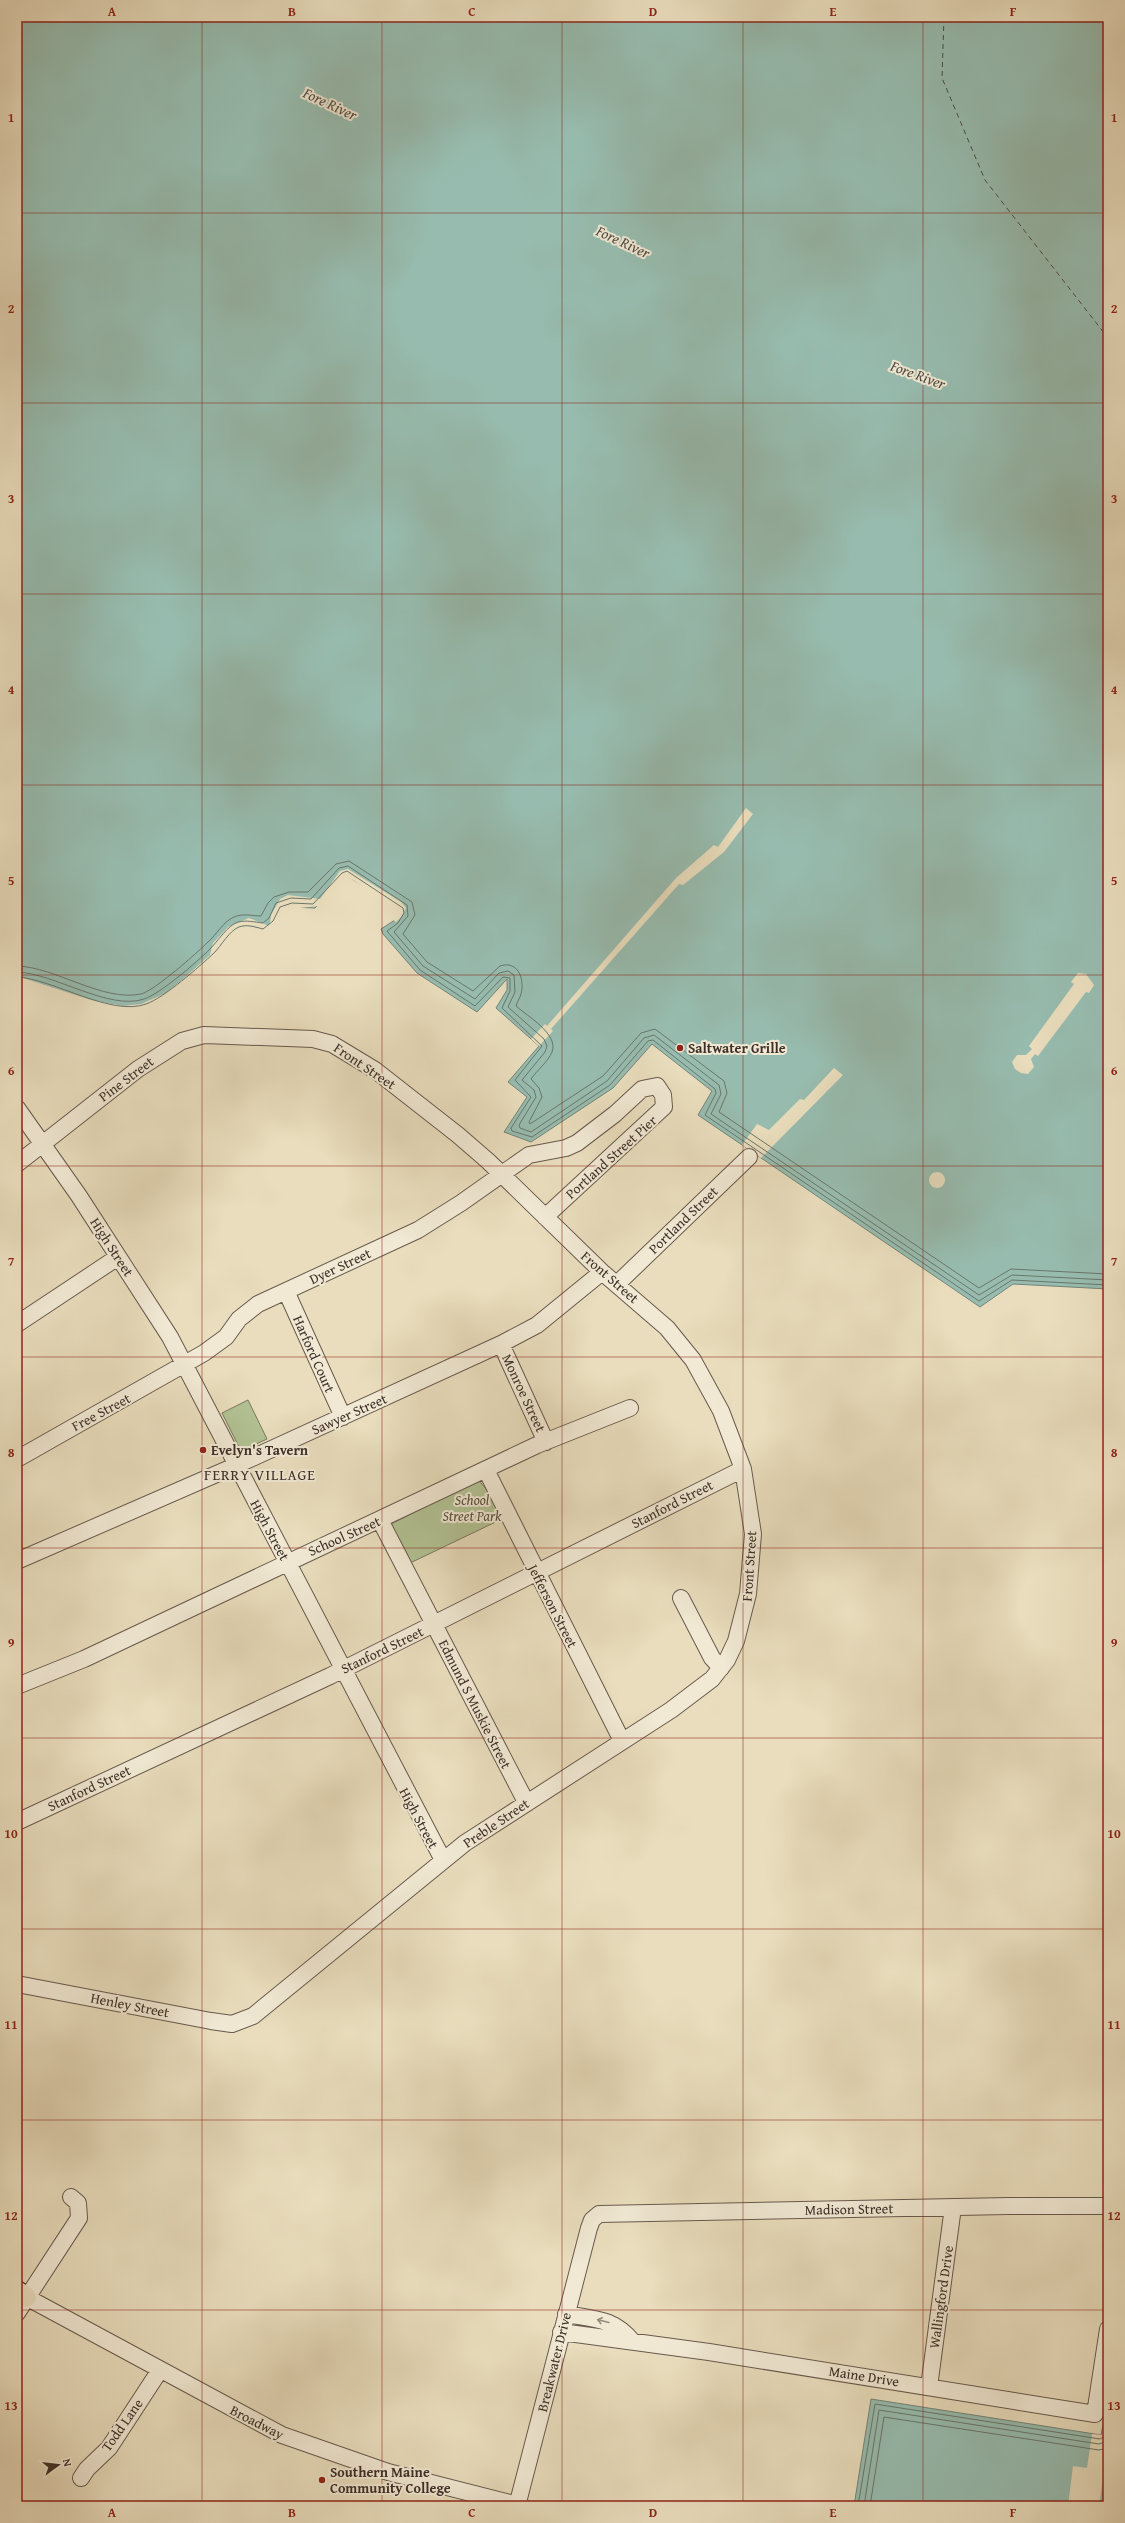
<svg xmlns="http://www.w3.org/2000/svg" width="1125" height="2523" viewBox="0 0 1125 2523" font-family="'Gentium Book Plus',serif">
<rect width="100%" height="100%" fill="#e9ddbd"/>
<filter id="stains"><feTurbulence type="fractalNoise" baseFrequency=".005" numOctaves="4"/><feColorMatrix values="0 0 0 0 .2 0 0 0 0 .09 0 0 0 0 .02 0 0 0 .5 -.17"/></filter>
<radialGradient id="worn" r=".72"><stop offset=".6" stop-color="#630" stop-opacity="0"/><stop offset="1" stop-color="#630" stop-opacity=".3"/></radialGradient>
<!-- green -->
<path fill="#b2c294" stroke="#78785e" d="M248,1400L267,1439L241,1451L222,1413Z
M478,1480L491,1494L504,1518L408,1564L391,1524Z"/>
<!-- water -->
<path fill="#97bcaf" stroke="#738479" d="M17,17H1108V1289L1013,1284L980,1307L698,1115L712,1091L652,1044L613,1088L531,1142L504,1132L527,1097L508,1082L539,1046L496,1008L507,990V979L477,1012L417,973L383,934L381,929L395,920L401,911L346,875L315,908L292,907L281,910L277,923L240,931L162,1000L126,1011L17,980Z
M871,2399L1101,2435L1108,2400V2506H854Z"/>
<!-- pier -->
<path fill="#e9ddbd" d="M746,808L753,814L724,852L683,885L679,884L551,1029L553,1031L539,1046L531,1039L545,1024L547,1026L676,878L714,845L718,847Z
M348,869L401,902L406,908L401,917L396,922L392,919L398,912L353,880L346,877L319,906L290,909L283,912L279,925L266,935L241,933L216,958L163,1002L147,1010L125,1013L77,1001L37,987L17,982V976L91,1000L123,1006L141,1004L166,993L183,979L210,955L213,943L228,927L249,918L267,925L270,924L271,915L280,899L288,895L320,899L340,871Z
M1078,973L1086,974L1094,985L1089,993L1086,992L1038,1056L1035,1054L1031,1059L1034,1067L1028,1074L1021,1073L1015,1069L1012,1062L1017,1055H1026L1032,1049L1029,1046L1074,984L1071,982Z
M834,1068L843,1075L761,1158L742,1145L757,1124L769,1130L800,1099L804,1100Z
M929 1180a8 8 0 1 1 16 0a8 8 0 1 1-16 0Z
M1108,2400V2445L1099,2506H1068L1073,2466L1087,2468L1092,2434L1102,2435Z"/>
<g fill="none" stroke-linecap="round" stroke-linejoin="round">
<!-- shore -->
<path stroke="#6a766c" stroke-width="1" d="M17,966C56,967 102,1002 141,994C154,991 197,953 208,942C216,935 224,921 234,917C243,913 253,916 261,916L268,903L274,897L289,892H308L336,864L349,861L412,902L415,915L403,934L427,962L473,991L500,966C518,960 525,979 521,994C520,998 517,1002 516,1006C527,1016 559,1034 552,1052C548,1062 537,1070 531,1079L539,1088L542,1097L529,1122L530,1124L603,1076L641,1033L655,1029L724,1081L727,1093L719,1112L979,1288L1011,1269L1108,1274
M17,972C54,973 109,1011 144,999C160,994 197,962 210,949C217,942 228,925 238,922C247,920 254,922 263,923L269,918L276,903L291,898L311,899L339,868L348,866L407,905L408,916L394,932L423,966L475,999L499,973L508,971L514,975L515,992L508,1007L544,1039L547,1046L545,1052L522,1080L534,1090L536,1097L519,1125L520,1128L531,1132L607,1081L644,1038L654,1035L719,1085L721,1094L711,1114L979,1295L1012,1275L1108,1280
M17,977C54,979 111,1017 146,1004C164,998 200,966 214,953C221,946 230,930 239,927C247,924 255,927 263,929L273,921L280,907L292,903L313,904L342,873L347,871L403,908L404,913L398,923L387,931L420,970L475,1006L503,977L510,978V991L502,1008L542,1046L515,1080L531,1097L511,1128L512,1131L532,1137L610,1085L648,1041L653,1040L715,1089L716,1093L705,1115L979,1301L1012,1280L1108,1285
M858,2506L875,2404L1100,2439L1105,2436L1108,2422
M864,2506L879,2410L1099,2444L1108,2441
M870,2506L884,2417L1099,2450L1108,2448"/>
<!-- ferry -->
<path stroke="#4f4b43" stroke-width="1" stroke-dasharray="5 4" stroke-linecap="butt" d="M944,17L942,78L985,180L1108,338"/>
<defs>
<path id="minor" d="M17,1108L79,1196L170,1337L443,1860
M17,1164L138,1069L182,1041L204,1035L313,1039L332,1044L375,1070L458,1135L488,1161L602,1272L667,1328L693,1360L721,1411L743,1469L753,1534L748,1594L736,1641L727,1660L712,1679L671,1710L465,1843L253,2016L232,2024L211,2021L17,1984
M617,1284L749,1157
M286,1291L343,1417
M17,1324L118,1257
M501,1344L546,1442
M17,1459L204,1353L226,1337L239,1319L258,1304L418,1230L461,1203L529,1155L566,1148L577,1143L615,1114L642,1089L657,1086L663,1095L664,1107L545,1217
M486,1470L622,1741
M380,1520L526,1802
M17,1561L228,1469L501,1344L537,1325L602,1272
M681,1598L712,1658L721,1668
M17,1686L84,1659L537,1445L630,1408
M17,1822L330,1676L743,1469
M26,2297L282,2435L388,2472L522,2506
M17,2313L79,2218L78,2203L71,2197
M566,2314C594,2319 614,2318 633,2342
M561,2332L709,2352L1095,2414L1108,2329
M929,2387L953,2207
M81,2478L87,2469L109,2448L160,2370
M517,2506L589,2228L592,2220L599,2214L1008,2206H1108"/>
<path id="major" d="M17,2291L26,2297"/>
</defs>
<!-- minor casing -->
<use href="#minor" stroke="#685a4d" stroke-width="18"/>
<!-- major casing -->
<use href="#major" stroke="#3d2f28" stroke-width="22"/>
<!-- minor -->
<use href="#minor" stroke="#f1e9d4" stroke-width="16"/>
<!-- major -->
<use href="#major" stroke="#e9ddbd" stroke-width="20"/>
</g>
<!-- one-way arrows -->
<defs><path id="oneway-shaft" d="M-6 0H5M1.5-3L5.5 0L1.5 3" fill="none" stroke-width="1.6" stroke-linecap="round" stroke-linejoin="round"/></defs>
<use stroke="#978c7e" href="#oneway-shaft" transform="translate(603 2321) rotate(-166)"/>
<!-- grid -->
<path fill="none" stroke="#8f2418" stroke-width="1" stroke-opacity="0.55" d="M202,17V2506M382,17V2506M562,17V2506M743,17V2506M923,17V2506M17,213H1108M17,403H1108M17,594H1108M17,785H1108M17,975H1108M17,1166H1108M17,1357H1108M17,1548H1108M17,1738H1108M17,1929H1108M17,2120H1108M17,2310H1108"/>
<!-- markers -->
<g fill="#8f2418" stroke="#f1e9d4" stroke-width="1.5">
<circle cx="680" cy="1048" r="4"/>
<circle cx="203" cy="1450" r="4"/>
<circle cx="322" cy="2480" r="4"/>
</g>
<g text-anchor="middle" stroke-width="4" stroke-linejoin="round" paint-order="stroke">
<!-- poi labels -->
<g font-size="14" font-weight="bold" fill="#3d2f28" stroke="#f1e9d4" text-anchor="start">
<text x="688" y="1053">Saltwater Grille</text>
<text x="211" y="1455">Evelyn's Tavern</text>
<text x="330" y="2477">Southern Maine<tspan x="330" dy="16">Community College</tspan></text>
</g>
<!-- street labels -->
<g font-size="14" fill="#3d2f28" stroke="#f1e9d4">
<text transform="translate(365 1066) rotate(34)" y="5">Front Street</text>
<text transform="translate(126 1079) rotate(-37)" y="5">Pine Street</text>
<text transform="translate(611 1157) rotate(-42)" y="5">Portland Street Pier</text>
<text transform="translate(683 1220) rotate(-44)" y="5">Portland Street</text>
<text transform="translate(112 1247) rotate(57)" y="5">High Street</text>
<text transform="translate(340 1266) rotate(-25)" y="5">Dyer Street</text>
<text transform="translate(610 1277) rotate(41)" y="5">Front Street</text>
<text transform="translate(314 1354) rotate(66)" y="5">Harford Court</text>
<text transform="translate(524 1393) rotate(65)" y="5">Monroe Street</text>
<text transform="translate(101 1412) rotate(-28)" y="5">Free Street</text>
<text transform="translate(349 1414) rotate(-24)" y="5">Sawyer Street</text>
<text transform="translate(672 1504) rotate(-27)" y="5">Stanford Street</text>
<text transform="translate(270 1530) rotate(62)" y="5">High Street</text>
<text transform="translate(344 1536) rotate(-24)" y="5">School Street</text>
<text transform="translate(749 1566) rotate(-86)" y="5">Front Street</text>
<text transform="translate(553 1606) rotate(63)" y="5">Jefferson Street</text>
<text transform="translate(382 1650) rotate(-26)" y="5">Stanford Street</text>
<text transform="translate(475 1704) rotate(63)" y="5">Edmund S Muskie Street</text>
<text transform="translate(89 1788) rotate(-25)" y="5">Stanford Street</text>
<text transform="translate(419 1818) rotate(62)" y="5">High Street</text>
<text transform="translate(496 1823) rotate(-34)" y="5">Preble Street</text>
<text transform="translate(130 2005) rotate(11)" y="5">Henley Street</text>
<text transform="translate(849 2209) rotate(-1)" y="5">Madison Street</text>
<text transform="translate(941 2297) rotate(-82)" y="5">Wallingford Drive</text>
<text transform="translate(554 2362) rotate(-76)" y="5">Breakwater Drive</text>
<text transform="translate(864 2376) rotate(9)" y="5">Maine Drive</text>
<text transform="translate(257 2422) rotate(27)" y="5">Broadway</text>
<text transform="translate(122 2425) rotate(-55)" y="5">Todd Lane</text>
</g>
<!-- park labels -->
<g font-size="14" font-style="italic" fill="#544c3e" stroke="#f1e9d4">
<text x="472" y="1505">School<tspan x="472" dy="16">Street Park</tspan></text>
</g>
<!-- water labels -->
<g font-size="15" font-style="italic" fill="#4f4b43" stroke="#f1e9d4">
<text transform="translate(330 104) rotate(25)" y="5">Fore River</text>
<text transform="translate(623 242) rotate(25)" y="5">Fore River</text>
<text transform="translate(918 375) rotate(20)" y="5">Fore River</text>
</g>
<!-- neighbourhood labels -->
<g font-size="15" letter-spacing="1" fill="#3d2f28" stroke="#f1e9d4">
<text x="260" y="1480">FERRY VILLAGE</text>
</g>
</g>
<!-- margin -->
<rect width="1125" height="2523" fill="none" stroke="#e9ddbd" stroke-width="44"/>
<!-- north arrow -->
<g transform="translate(58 2465) rotate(75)" stroke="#f1e9d4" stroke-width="3" paint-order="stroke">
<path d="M0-3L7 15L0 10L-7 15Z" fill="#3d2f28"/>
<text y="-6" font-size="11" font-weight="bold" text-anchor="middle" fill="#3d2f28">N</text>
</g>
<rect x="22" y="22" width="1081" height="2479" fill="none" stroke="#8f2418" stroke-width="1.5"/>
<g font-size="13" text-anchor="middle" font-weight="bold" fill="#8f2418">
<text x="112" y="16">A</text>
<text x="292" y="16">B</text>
<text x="472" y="16">C</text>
<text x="653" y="16">D</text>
<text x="833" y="16">E</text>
<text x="1013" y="16">F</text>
<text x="11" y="122">1</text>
<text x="1114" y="122">1</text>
<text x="11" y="313">2</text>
<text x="1114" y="313">2</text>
<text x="11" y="503">3</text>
<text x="1114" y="503">3</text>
<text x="11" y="694">4</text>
<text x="1114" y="694">4</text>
<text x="11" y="885">5</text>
<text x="1114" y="885">5</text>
<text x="11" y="1075">6</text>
<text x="1114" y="1075">6</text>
<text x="11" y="1266">7</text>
<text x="1114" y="1266">7</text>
<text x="11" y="1457">8</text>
<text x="1114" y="1457">8</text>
<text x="11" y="1647">9</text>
<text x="1114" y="1647">9</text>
<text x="11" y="1838">10</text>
<text x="1114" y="1838">10</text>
<text x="11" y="2029">11</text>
<text x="1114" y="2029">11</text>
<text x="11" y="2220">12</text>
<text x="1114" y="2220">12</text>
<text x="11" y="2410">13</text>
<text x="1114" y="2410">13</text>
<text x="112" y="2517">A</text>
<text x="292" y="2517">B</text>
<text x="472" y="2517">C</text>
<text x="653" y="2517">D</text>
<text x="833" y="2517">E</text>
<text x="1013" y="2517">F</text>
</g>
<rect width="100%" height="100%" filter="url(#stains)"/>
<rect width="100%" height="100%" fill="url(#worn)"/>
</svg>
